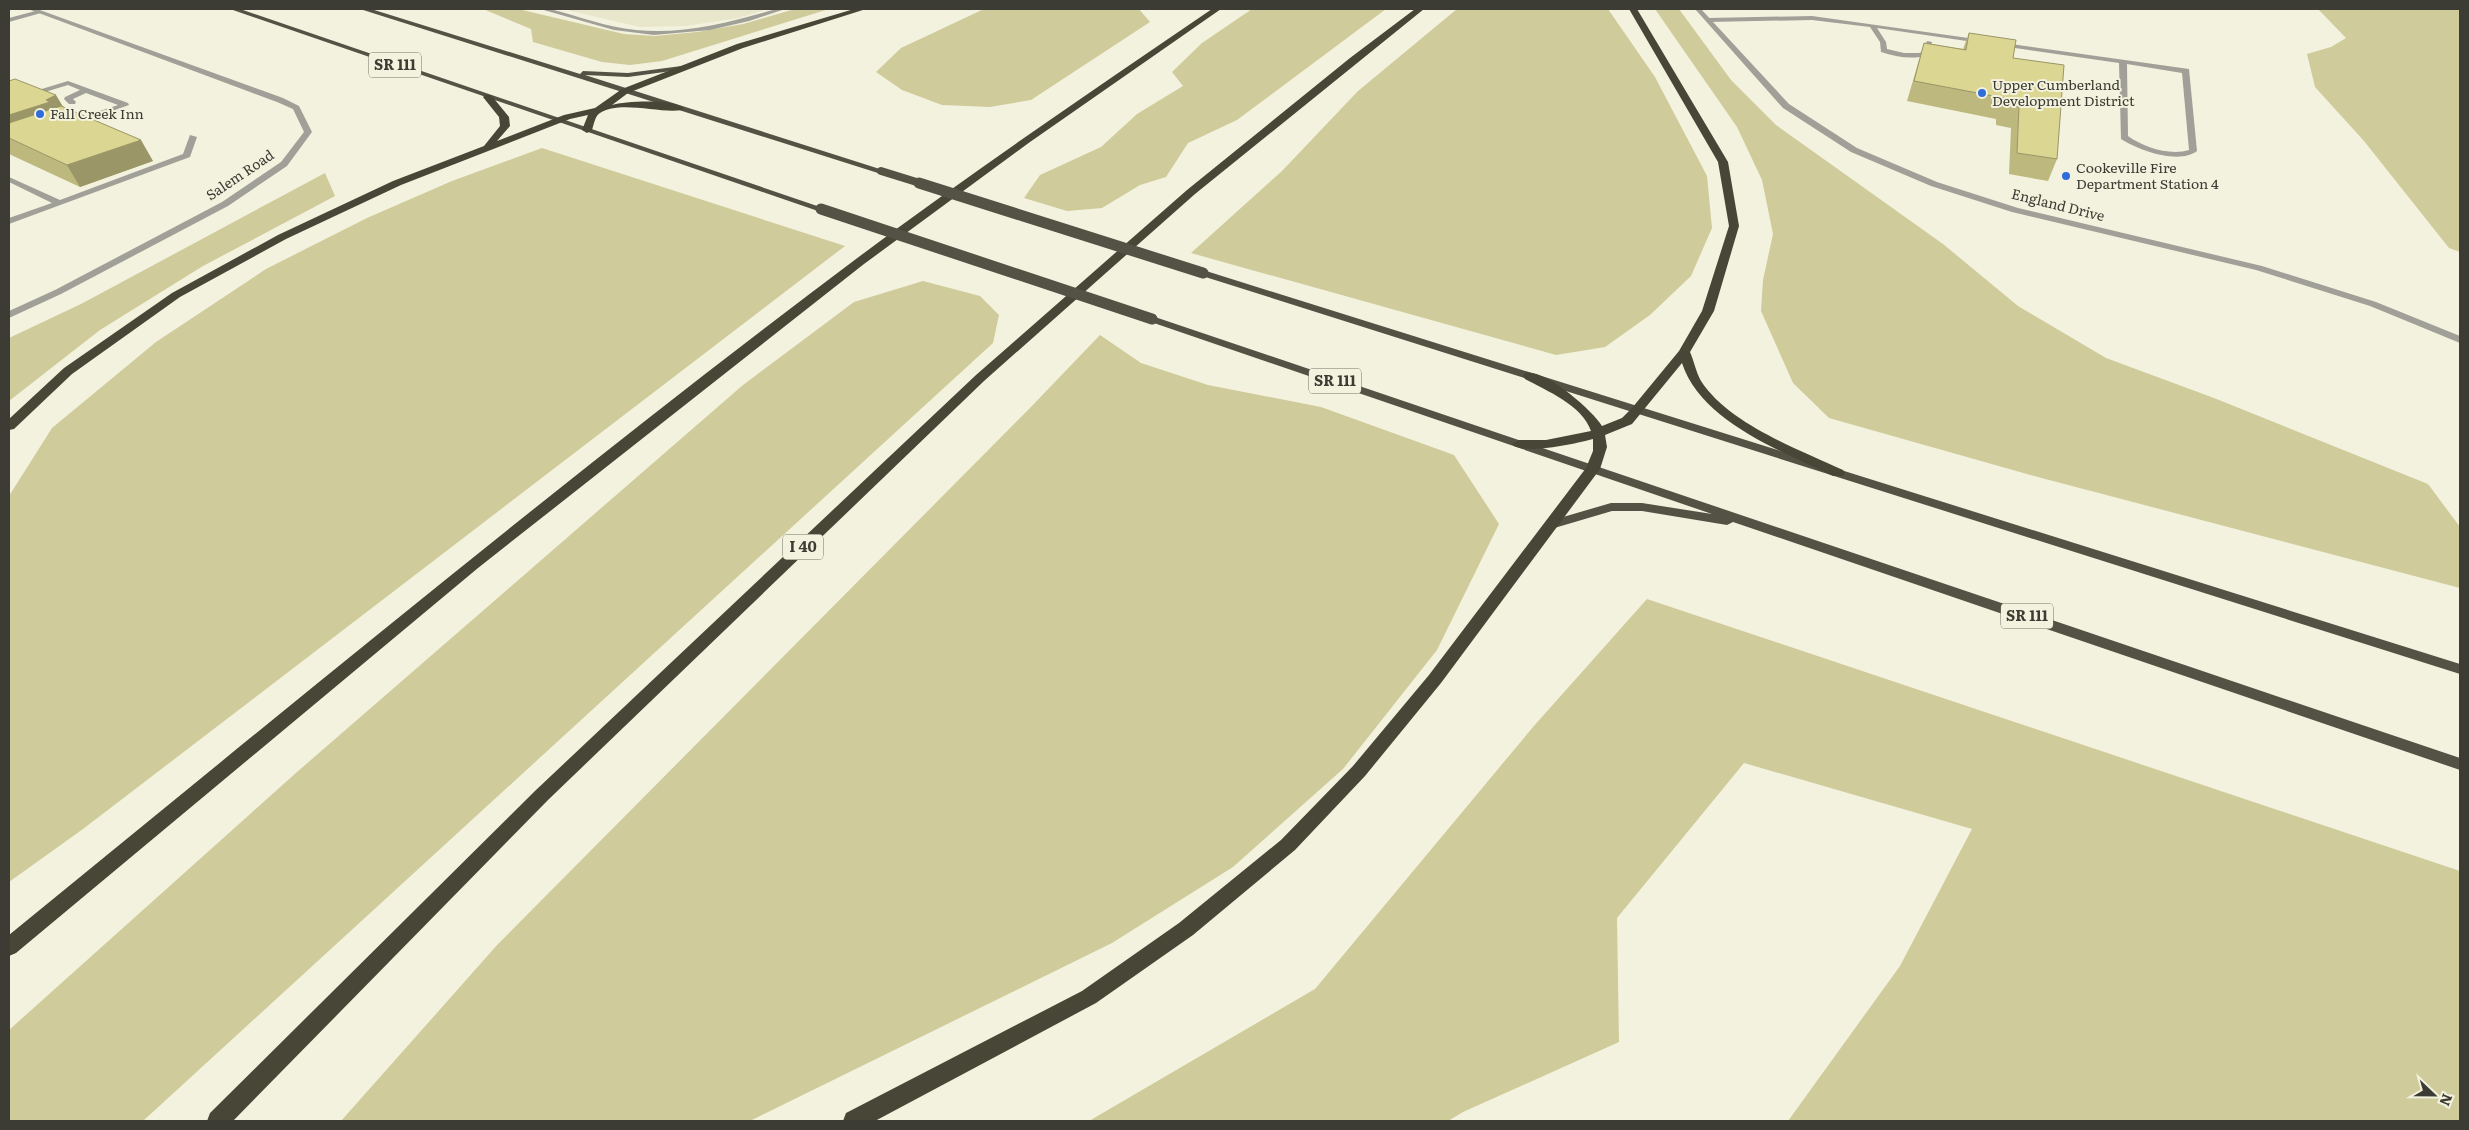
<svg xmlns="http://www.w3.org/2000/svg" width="2469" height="1130" viewBox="0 0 2469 1130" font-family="Literata,serif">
<rect width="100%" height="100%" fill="#f3f2de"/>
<!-- built -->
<path fill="#e8e7cc" d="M562,9H768L738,18L686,26L640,27Z"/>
<!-- green -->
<path fill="#cfcb9b" d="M483,9H518L624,34L655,36L697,32L743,24L795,9H829L662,61L630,65L602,62L533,42L531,29Z
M984,9H1139L1150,22L1031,100L990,107L942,105L902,90L876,72L901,48Z
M1252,9H1386L1237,120L1188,143L1166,177L1140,185L1102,208L1067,211L1024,198L1040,175L1101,147L1137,114L1183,86L1172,72L1202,43Z
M1457,9H1608L1655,77L1707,176L1712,228L1691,276L1650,315L1605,347L1556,355L1191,253L1282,171L1358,91Z
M1655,9H1679L1731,80L1776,125L1943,244L2018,306L2106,358L2214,398L2428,484L2460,527V588L2034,476L1829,418L1793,383L1761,311L1763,280L1773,234L1762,180L1737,127Z
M2318,9H2460V252L2449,248L2364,141L2315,87L2307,54L2331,47L2346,38Z
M542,148L845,246L83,829L9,882V496L52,428L156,342L266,269L367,218L452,181Z
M325,173L335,196L203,266L100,330L9,401V338L81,304Z
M923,281L980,296L999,315L993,343L143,1121H9V1030L297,772L743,385L854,302Z
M1100,335L1141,363L1208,385L1321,407L1454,455L1499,524L1437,650L1343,769L1233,867L1112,943L750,1121H341L498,944L1029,409Z
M1647,599L2460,871V1121H1788L1900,966L1972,829L1744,763L1617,918L1619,1042L1463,1112L1448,1121H1089L1315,989L1533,727Z"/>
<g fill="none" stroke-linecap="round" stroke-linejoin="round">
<!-- service -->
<path fill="#a0a098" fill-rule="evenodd" d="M39,10L42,12L41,13L9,22V18Z
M1812,16L2189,69L2197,151C2179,165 2138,150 2121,139L2119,63L1877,28L1886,42L1887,49L1904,53H1919L1922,52L1927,41L1932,42L1928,55C1912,60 1897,57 1881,52L1880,42L1870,27L1812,20L1708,22L1705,20L1708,18ZM2127,64L2182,73L2189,150C2170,156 2143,147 2128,136Z
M68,81L128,103L129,105L73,125L69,123L70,121L118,105L86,93L73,99L76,102L75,104H69L64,99L65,97L80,90L68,85L9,103V99Z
M190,135L197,137L190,157L9,224V218L52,203L9,182V177L60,200L183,154Z"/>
<!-- minor -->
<path fill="#a0a098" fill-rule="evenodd" d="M28,9H37L283,98L299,106L312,132L287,166L228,206L61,294L9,318V311L55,290L222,202L281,162L304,132L293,109L277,102Z
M540,9H550C578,16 606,27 636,30C683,35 731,22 776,9H785L749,21L710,30L654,35L614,30Z"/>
<!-- tertiary -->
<path fill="#a0a098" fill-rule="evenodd" d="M1695,9H1701L1789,104L1857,148L1937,182L2018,208L2262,266L2376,302L2460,336V343L2370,306L2256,270L2012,212L1931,186L1851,152L1783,108Z"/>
<!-- trunk -->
<path fill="#545244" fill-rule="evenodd" d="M230,9H240L826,209L818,211Z
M360,9H371L580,74L583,71L628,73L689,65L690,67L686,69L628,77L585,75L886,171L878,173Z
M1203,270L2460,664V674L1199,275V271Z
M1152,316L2460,758V770L1733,522L1727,525L1642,511H1612L1551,529L1546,528L1544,525L1546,522L1611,503H1642L1712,514L1148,321V317Z"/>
<!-- motorway -->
<path fill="#484737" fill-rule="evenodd" d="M854,9H866L743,48L628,93L612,105C626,101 673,99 684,108L682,110C661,114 620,100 600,113C595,116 594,124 592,130L587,133L582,130L588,115L570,119L401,185L286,239L180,297L72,374L14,429L9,430V419L64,368L172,293L278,235L393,181L484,146L500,126L499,117L483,97L485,95H491L509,117L510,126L497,141L564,115L595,108L622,89L737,44Z
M1212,9H1221L1030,142L864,264L478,568L16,953L9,956V935C289,707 567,476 856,259C972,172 1092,91 1212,9Z
M1415,9H1424L1195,194L984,381L548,800L233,1121H207L210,1113L536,790L976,375L1187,190L1350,58Z
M1629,9H1637L1728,162L1739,226L1714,311L1690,352C1694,361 1696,372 1701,381C1729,424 1798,449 1843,470L1845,473L1843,476H1833C1782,451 1701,422 1682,363L1632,424L1605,435L1607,447L1600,469L1441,683L1365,776L1295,850L1193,935L1096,1003L875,1121H843L846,1113L1082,991L1179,923L1281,840L1353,766L1429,675L1586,468L1593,451V439C1578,443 1522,456 1512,444L1519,440H1546L1591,431C1582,405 1547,391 1525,379L1523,376L1525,373C1544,368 1592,410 1602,426L1622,418L1632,408L1679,351L1702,311L1729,226L1718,162Z"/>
<!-- trunk-bridge-far1 -->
<path stroke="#545244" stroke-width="8" d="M881,171L923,184"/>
<!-- trunk-bridge -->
<path stroke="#545244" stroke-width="11" d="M919,183L1203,273
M821,209L1152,319"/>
</g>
<!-- wall -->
<path fill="#bdb87e" d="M1969,33L2013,58L2057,159L2048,181L2009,174L2011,128L1996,125V119L1907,101L1924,43L1963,49Z
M9,81L64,107L153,161L80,187L9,154Z"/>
<!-- shaded-wall -->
<path fill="#9a9667" d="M56,95L68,115L9,138V115Z
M141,140L153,161L80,187L67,165Z"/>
<!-- building -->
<path fill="#dcd693" stroke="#9a9667" d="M1969,33L2016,40L2013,58L2064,65L2057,159L2017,153L2019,107L2004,104V98L1914,81L1924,43L1966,50Z
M15,79L56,95L46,100L50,102L9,115V81Z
M61,106L141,140L67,165L9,138V123Z"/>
<!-- markers -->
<g fill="#306ddb" stroke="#f3f2de" stroke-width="2">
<circle cx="1982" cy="93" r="5"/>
<circle cx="40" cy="114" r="5"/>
<circle cx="2066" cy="176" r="5"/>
</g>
<g text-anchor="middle" stroke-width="4" stroke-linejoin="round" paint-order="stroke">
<!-- far-poi labels -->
<g font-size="14" fill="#3c3c34" stroke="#f3f2de" text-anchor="start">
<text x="1992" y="90">Upper Cumberland<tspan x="1992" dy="16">Development District</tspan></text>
<text x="50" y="119">Fall Creek Inn</text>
<text x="2076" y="173">Cookeville Fire<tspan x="2076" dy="16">Department Station 4</tspan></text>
</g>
<!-- far-street labels -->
<g font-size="14" fill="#3c3c34" stroke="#f3f2de">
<text transform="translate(240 175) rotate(-34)" y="5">Salem Road</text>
<text transform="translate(2058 205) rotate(14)" y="5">England Drive</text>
</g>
<!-- shield labels -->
<g fill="#f3f2de" stroke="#737367" stroke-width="1">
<rect x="369" y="52.5" width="52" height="25" rx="4"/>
<rect x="1309" y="368.5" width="52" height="25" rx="4"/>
<rect x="783" y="534.5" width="40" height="25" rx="4"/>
<rect x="2001" y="603.5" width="52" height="25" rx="4"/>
</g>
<g font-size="15" font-weight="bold" fill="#3c3c34">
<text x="395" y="70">SR 111</text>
<text x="1335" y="386">SR 111</text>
<text x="803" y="552">I 40</text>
<text x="2027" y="621">SR 111</text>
</g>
</g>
<!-- border -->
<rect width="2469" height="1130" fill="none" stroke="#3c3c34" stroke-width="20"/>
<!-- north arrow -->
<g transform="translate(2434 1095) rotate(112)" stroke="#f3f2de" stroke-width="4" paint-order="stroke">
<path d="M0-4L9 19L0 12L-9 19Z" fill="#3c3c34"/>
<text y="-8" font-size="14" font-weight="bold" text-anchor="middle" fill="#3c3c34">N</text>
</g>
</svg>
